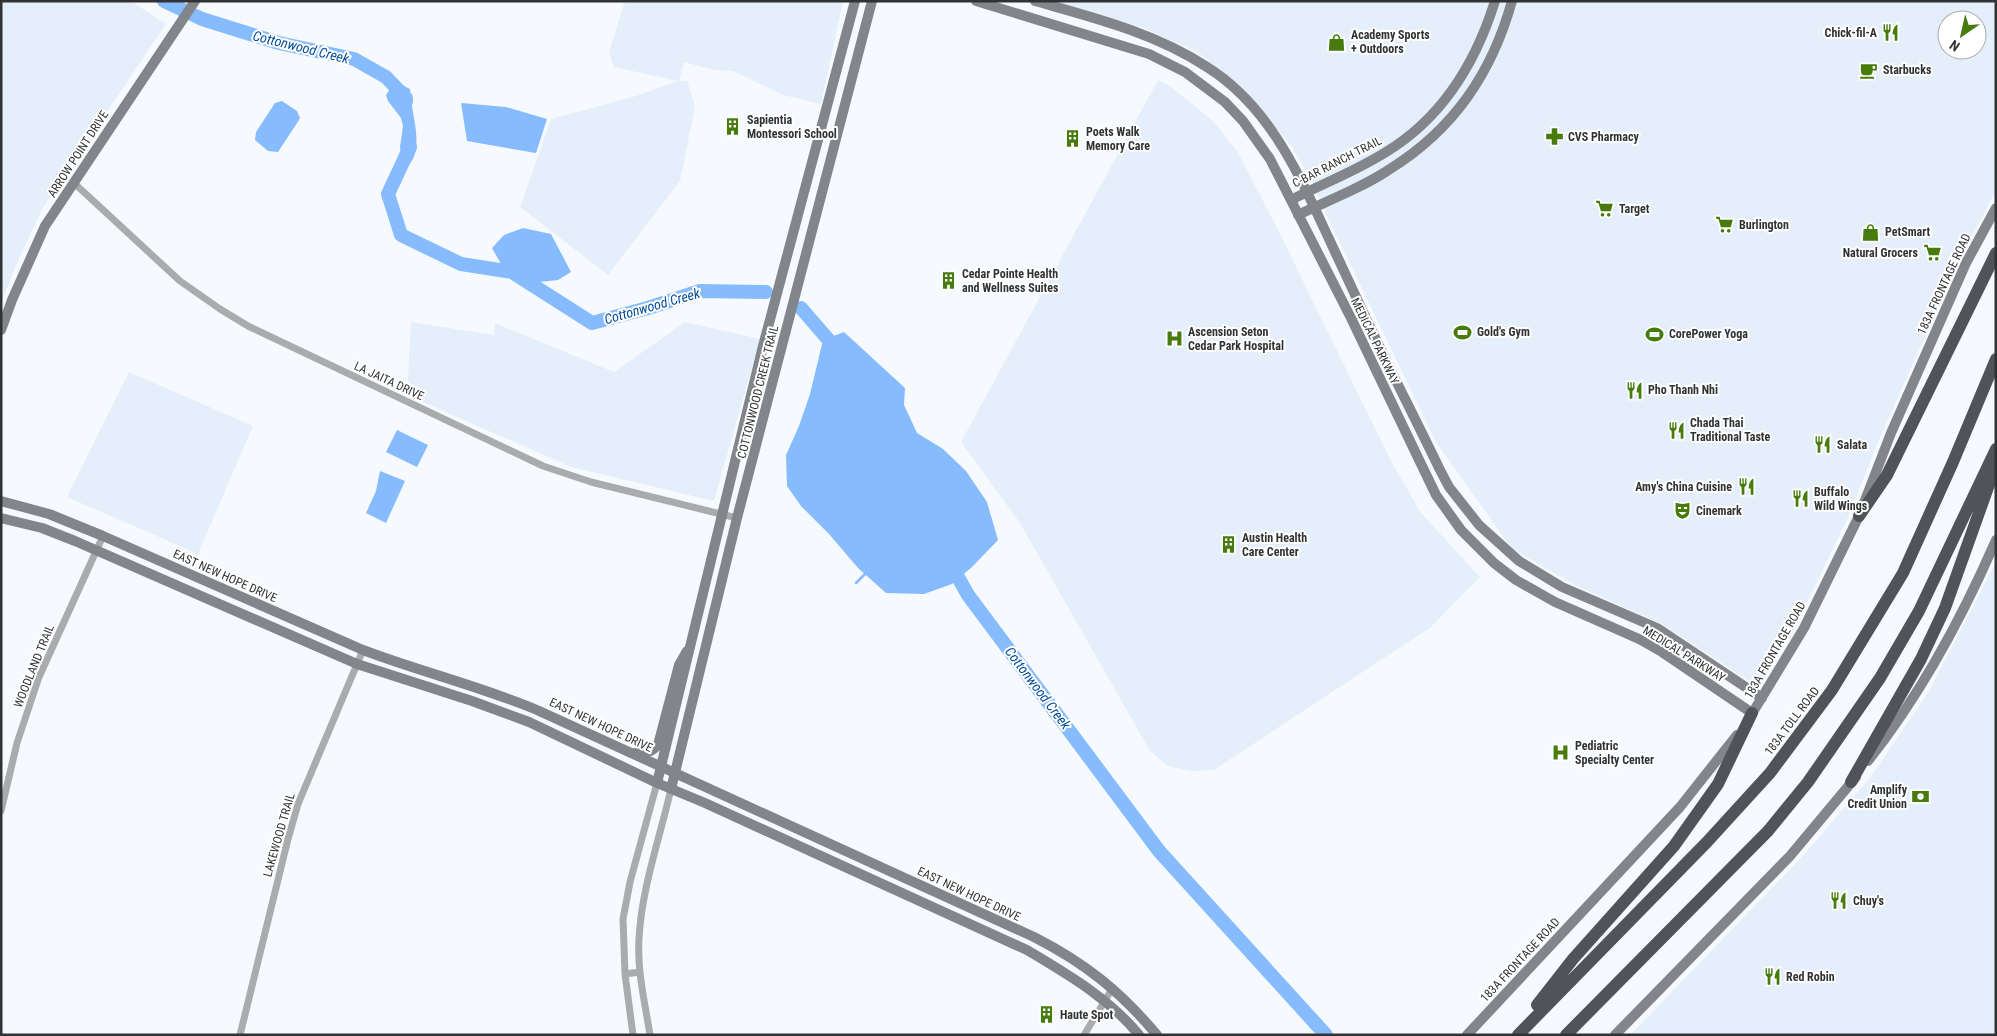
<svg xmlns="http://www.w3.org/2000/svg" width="1997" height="1036" viewBox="0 0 1997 1036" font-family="'Roboto Condensed',sans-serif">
<rect width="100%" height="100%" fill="#f6faff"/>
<!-- built -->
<path fill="#e5effb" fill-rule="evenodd" d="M4,1H131L166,24L42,209L17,263L1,303V5Z
M625,1H843L821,104L783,95L733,71L714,70L684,62L679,81H687L695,106L680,181L608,275L520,207L551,119L636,96L678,81L614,67L609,52Z
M1051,1H1996V191L1958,262L1879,440L1846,522L1797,623L1763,682L1753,684L1662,624L1575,585L1512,549L1436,442L1326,214L1313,183L1292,147L1242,87L1197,52L1144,28ZM1947,20H1977V50H1947Z
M1158,80L1170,86L1212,120L1238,152L1281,236L1390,459L1421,513L1480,577L1431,627L1214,770L1190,771L1168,766L1150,751L1020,523L961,442Z
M411,322L494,335L495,323L614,372L685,322L760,339L714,501L571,467L407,395Z
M129,372L253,426L198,554L67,497Z
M1996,562V1035H1630L1801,858L1870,778L1929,691Z"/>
<!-- water -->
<path fill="#86bbfe" d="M402,85L410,89C410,112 429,156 402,170L400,147L403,126L401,118L388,101L386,95L390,89Z
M282,101L297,111L300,118L299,120L278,152L268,151L255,140L256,132L275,103Z
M461,103L506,107L547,119L536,153L467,141Z
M523,228L551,234L571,272L558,280L539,282L527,275L505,271L492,248L504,235Z
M844,332L905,388L904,405L917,433L943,449L966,471L987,502L998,540L972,567L952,584L924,594L886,593L858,568L829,534L801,506L787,486L786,455L799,426L810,394L823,340Z
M397,430L428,445L417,467L386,452Z
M380,471L405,481L386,523L366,513L376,491Z"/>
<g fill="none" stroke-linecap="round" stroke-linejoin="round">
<!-- stream -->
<path stroke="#86bbfe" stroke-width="2.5" d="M856,583L867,572"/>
<!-- river -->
<path stroke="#86bbfe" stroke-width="14" d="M164,1L202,19L279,43L354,59L386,77L406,98V101
M410,147L388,194L401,235L461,264L512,272L592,323L648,308L700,291L766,292
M801,308L839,352
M950,563L968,595L1159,851L1326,1035"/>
<!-- street -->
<path stroke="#a9abad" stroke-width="7" d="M74,183L180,281L220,309L248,326L543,466L591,482L737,518
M1,811L17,743L39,677L103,536
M625,974L640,972
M240,1035L288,839L298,804L363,650
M633,1035L625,974L623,919L630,882L657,783
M650,1035C645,1003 637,971 639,939C641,891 660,837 671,789
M1084,1035L1112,989"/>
<!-- secondary -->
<path stroke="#828589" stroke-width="10" d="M976,1L1149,54L1185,72L1225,102L1243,121L1270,159L1351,318L1422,466L1436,495L1461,530L1494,563L1516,580L1555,602L1639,639L1662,652L1752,713
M1035,1C1095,18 1155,33 1207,67C1266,104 1295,166 1323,226C1339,261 1355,295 1371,329C1393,376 1417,422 1439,468L1449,487L1479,525L1519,561L1562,587L1657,628L1762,698
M1291,200C1322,184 1356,171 1386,152C1442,118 1476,62 1495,1
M1298,215C1329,200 1362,188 1390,169C1454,129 1492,73 1512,1
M1,330L12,300L45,226L195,1
M1,501L49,514L103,536L363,650C421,672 480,686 537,710L1034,937C1085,963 1120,991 1157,1035
M1,518L42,528L75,541L357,664L472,701L529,722L657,783L705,803L1027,950C1067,974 1109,998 1139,1035
M1750,717L1804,628L1859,516L1891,433L1966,263L1996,208
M635,753C645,753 651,753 658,745L679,665L687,651
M1868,761C1921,694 1962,618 1996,540
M657,783L763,346L855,1
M671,789L737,518L872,1
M1467,1035L1680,807L1737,735
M1615,1035L1790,856L1856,777"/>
<!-- highway -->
<path stroke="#505358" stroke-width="12" d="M1859,516L1887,475L1996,253
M1851,782L1921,659L1945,608L1996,465
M1537,1005L1573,959L1674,846L1718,784L1752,713
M1518,1035L1707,842L1770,773L1832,690L1903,573L1953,462L1996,359
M1566,1035L1768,831L1808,782L1880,678L1919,611L1996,449"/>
</g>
<!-- icons -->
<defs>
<symbol id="restaurant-bare" viewBox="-9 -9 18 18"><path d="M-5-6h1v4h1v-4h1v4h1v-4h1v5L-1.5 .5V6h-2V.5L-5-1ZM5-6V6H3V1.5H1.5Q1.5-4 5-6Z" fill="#477b0d" stroke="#fff" stroke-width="2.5" paint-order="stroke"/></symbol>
<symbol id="shop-bare" viewBox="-9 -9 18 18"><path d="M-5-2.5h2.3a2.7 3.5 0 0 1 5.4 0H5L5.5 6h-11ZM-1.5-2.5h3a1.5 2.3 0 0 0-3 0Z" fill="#477b0d" stroke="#fff" stroke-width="2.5" paint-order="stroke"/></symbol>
<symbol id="cafe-bare" viewBox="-9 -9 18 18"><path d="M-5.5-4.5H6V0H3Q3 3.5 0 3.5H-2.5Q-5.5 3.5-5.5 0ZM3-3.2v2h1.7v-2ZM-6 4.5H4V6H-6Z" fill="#477b0d" stroke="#fff" stroke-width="2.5" paint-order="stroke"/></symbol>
<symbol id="building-bare" viewBox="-9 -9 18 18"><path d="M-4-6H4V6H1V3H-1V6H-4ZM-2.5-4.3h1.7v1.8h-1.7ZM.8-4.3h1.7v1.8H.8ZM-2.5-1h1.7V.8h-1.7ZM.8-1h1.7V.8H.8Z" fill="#477b0d" stroke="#fff" stroke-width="2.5" paint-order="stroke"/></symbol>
<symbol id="pharmacy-bare" viewBox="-9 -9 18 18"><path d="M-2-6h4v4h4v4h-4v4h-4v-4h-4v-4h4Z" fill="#477b0d" stroke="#fff" stroke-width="2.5" paint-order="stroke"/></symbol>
<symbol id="supermarket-bare" viewBox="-9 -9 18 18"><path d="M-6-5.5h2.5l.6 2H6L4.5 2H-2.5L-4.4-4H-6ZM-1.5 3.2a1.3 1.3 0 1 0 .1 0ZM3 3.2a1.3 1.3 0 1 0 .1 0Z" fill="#477b0d" stroke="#fff" stroke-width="2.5" paint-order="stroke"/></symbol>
<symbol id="stadium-bare" viewBox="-9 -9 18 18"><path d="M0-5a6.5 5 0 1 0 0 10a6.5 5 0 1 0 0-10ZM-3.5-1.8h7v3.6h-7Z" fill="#477b0d" stroke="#fff" stroke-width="2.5" paint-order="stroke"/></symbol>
<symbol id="hospital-bare" viewBox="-9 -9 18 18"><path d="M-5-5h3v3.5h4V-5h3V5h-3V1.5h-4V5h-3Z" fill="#477b0d" stroke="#fff" stroke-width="2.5" paint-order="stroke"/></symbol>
<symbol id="theatre-bare" viewBox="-9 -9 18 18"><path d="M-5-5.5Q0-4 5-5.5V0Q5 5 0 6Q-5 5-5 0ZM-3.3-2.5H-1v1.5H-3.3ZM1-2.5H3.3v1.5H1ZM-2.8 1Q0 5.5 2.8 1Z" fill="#477b0d" stroke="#fff" stroke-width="2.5" paint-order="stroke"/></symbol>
<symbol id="bank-bare" viewBox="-9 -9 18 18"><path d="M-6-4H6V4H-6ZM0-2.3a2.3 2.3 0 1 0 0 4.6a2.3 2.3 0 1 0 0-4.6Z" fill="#477b0d" stroke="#fff" stroke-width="2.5" paint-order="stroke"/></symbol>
</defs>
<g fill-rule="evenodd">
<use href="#restaurant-bare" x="1878" y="20" width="25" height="25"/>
<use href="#shop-bare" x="1324" y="30" width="25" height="25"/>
<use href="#cafe-bare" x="1856" y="58" width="25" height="25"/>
<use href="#building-bare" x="720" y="114" width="25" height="25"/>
<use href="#pharmacy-bare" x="1542" y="124" width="25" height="25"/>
<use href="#building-bare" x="1060" y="126" width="25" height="25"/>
<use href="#supermarket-bare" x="1592" y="196" width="25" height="25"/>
<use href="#supermarket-bare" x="1712" y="212" width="25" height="25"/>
<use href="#shop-bare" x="1858" y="220" width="25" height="25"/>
<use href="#supermarket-bare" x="1920" y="240" width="25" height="25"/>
<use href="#building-bare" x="936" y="268" width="25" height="25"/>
<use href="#stadium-bare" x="1450" y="320" width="25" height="25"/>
<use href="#stadium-bare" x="1642" y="322" width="25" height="25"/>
<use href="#hospital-bare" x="1162" y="326" width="25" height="25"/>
<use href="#restaurant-bare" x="1622" y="378" width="25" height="25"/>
<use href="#restaurant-bare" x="1664" y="418" width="25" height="25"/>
<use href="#restaurant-bare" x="1810" y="432" width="25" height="25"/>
<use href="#restaurant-bare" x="1734" y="474" width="25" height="25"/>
<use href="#restaurant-bare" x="1788" y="486" width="25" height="25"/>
<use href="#theatre-bare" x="1670" y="498" width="25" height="25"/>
<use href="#building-bare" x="1216" y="532" width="25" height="25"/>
<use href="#hospital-bare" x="1548" y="740" width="25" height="25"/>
<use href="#bank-bare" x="1908" y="784" width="25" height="25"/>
<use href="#restaurant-bare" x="1826" y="888" width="25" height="25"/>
<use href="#restaurant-bare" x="1760" y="964" width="25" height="25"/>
<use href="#building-bare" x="1034" y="1002" width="25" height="25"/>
</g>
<g text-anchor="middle" stroke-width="4" stroke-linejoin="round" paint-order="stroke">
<!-- poi labels -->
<g font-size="12" font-weight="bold" fill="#303234" stroke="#fff" text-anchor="start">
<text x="1877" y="37" text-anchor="end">Chick-fil-A</text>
<text x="1351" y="39">Academy Sports<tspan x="1351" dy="14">+ Outdoors</tspan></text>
<text x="1883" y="74">Starbucks</text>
<text x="747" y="124">Sapientia<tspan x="747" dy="14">Montessori School</tspan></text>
<text x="1086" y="136">Poets Walk<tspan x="1086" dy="14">Memory Care</tspan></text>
<text x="1568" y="141">CVS Pharmacy</text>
<text x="1619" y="213">Target</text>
<text x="1739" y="229">Burlington</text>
<text x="1885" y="236">PetSmart</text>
<text x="1918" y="257" text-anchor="end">Natural Grocers</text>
<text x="962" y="278">Cedar Pointe Health<tspan x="962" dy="14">and Wellness Suites</tspan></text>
<text x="1188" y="336">Ascension Seton<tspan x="1188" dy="14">Cedar Park Hospital</tspan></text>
<text x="1477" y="336">Gold's Gym</text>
<text x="1669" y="338">CorePower Yoga</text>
<text x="1648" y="394">Pho Thanh Nhi</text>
<text x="1690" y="427">Chada Thai<tspan x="1690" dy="14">Traditional Taste</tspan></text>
<text x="1837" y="449">Salata</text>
<text x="1732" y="491" text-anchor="end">Amy's China Cuisine</text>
<text x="1814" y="496">Buffalo<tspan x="1814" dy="14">Wild Wings</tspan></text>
<text x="1696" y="515">Cinemark</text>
<text x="1242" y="542">Austin Health<tspan x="1242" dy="14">Care Center</tspan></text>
<text x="1575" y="750">Pediatric<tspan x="1575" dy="14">Specialty Center</tspan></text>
<text x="1907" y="794" text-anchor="end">Amplify<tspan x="1907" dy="14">Credit Union</tspan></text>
<text x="1853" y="905">Chuy's</text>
<text x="1786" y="981">Red Robin</text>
<text x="1060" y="1019">Haute Spot</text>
</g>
<!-- street labels -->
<g font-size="12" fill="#303234" stroke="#fff">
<text transform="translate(78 154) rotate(-57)" y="4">ARROW POINT DRIVE</text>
<text transform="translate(1337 162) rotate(-27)" y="4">C-BAR RANCH TRAIL</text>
<text transform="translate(1944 284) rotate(-65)" y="4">183A FRONTAGE ROAD</text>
<text transform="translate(1375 341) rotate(64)" y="4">MEDICAL PARKWAY</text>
<text transform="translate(389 381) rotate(25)" y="4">LA JAITA DRIVE</text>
<text transform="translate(758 392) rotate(-76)" y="4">COTTONWOOD CREEK TRAIL</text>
<text transform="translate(225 576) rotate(24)" y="4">EAST NEW HOPE DRIVE</text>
<text transform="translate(1775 650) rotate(-60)" y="4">183A FRONTAGE ROAD</text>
<text transform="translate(1684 654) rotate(32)" y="4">MEDICAL PARKWAY</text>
<text transform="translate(34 666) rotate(-68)" y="4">WOODLAND TRAIL</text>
<text transform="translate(1792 721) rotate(-53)" y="4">183A TOLL ROAD</text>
<text transform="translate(601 725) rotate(25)" y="4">EAST NEW HOPE DRIVE</text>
<text transform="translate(279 835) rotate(-74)" y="4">LAKEWOOD TRAIL</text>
<text transform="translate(969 894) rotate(25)" y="4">EAST NEW HOPE DRIVE</text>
<text transform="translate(1520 960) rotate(-47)" y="4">183A FRONTAGE ROAD</text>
</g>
<!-- water labels -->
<g font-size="14" font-style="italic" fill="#004c99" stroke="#fff">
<text transform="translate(301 47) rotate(14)" y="5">Cottonwood Creek</text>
<text transform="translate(652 306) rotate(-16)" y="5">Cottonwood Creek</text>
<text transform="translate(1038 688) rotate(53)" y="5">Cottonwood Creek</text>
</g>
</g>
<!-- border -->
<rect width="1997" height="1036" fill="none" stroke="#303234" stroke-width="5"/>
<!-- north arrow -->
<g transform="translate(1962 35) rotate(214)"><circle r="24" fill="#ffffff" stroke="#acadae"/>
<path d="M0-4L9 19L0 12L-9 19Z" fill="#477b0d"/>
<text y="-8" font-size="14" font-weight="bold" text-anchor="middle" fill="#303234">N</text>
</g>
</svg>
